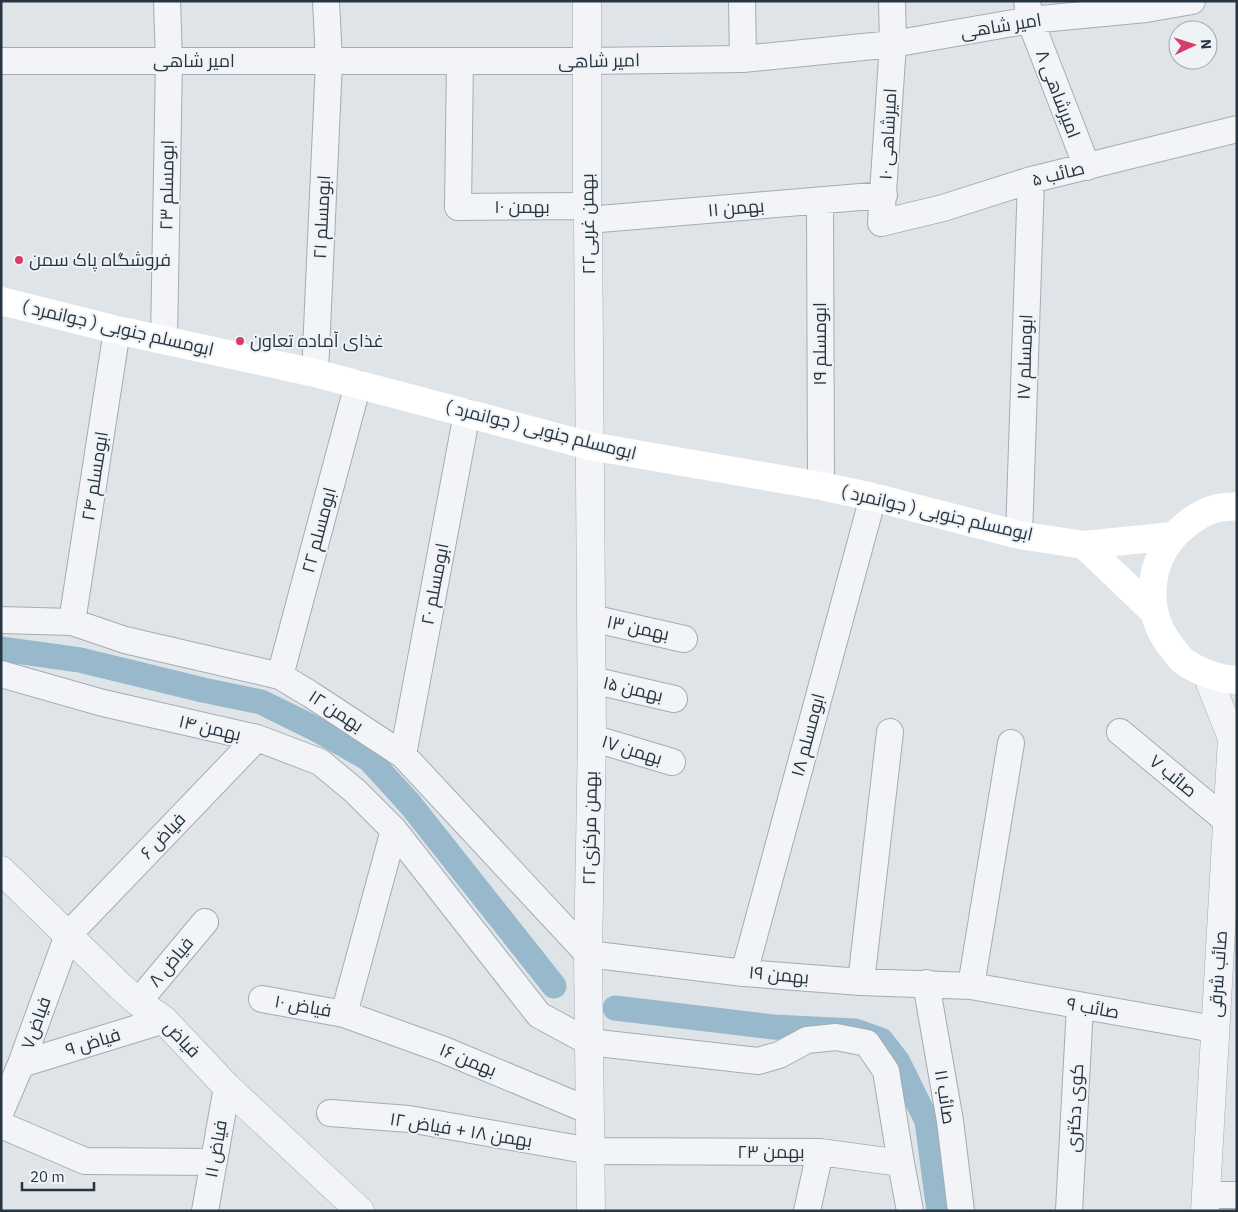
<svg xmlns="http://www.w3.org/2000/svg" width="1238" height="1212" viewBox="0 0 1238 1212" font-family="'IBM Plex Sans',Cairo,sans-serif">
<rect width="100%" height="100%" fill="#dfe4e9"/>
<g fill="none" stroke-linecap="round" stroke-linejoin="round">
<!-- canal -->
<path stroke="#98b8cb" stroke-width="25" d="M1,649L80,660L203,690L261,702L316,729L369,759L410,804L554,986
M615,1008L773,1027L855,1031L881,1040L898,1062L927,1121L939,1211"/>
<defs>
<path id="minor" d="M742,1L743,59
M892,1L893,44L881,223L943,208L1031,180L1237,129
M1027,1L1030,20L1087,167
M1,61H586L743,59L893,44L1030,20L1146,9L1192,1
M460,61L458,207L587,206
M820,201L821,486
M588,220L884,195
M164,340L169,61L167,1
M315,373L329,62L326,1
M1019,535L1031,180
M591,618L684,639
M1,620L72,622L125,640L280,676L310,694L403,755L588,954L744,973L861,982L971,986L1214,1029
M72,622L117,330
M1,674L103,703L257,738L320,762L355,791L394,830L539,1015L589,1042L758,1061L779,1055L807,1040L836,1037L867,1043L886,1071L901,1163
M280,676L358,384
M592,680L674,699
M1120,732L1227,821
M592,738L672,762
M403,755L467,413
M744,973L873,497
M861,982L890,732
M926,983L950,1121L961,1211
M971,986L1011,743
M262,999L344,1014L444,1050L590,1111
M138,1002L205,922
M344,1014L394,830
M21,1064L164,1020
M1,1111L21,1064L68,935L257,738
M330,1113L409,1119L591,1151L820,1152L901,1163L910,1211
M1,1125L85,1161L213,1162
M1206,1195H1237
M205,1211L227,1087
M807,1211L820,1152
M1069,1211L1080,1006"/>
<path id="tertiary" d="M587,1V206L588,220L592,738L588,954L591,1211
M1,870L121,987L138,1002L164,1020L227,1087L360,1211
M1205,1211L1232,738L1207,675"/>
</defs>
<!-- minor casing -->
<use href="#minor" stroke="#a4acb3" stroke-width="28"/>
<!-- tertiary casing -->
<use href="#tertiary" stroke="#a4acb3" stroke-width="29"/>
<!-- minor -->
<use href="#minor" stroke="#f2f4f7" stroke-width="26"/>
<!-- tertiary -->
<use href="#tertiary" stroke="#f2f4f7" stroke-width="28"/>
<!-- secondary -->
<path stroke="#fff" stroke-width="28" d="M1,301L117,330L315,373L590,446L821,486L873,497L1019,535L1084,545L1173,536
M1237,506C1231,507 1224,507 1218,508C1204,511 1191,520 1181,529C1146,560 1143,614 1173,649C1176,653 1180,658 1183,661C1199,672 1218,679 1237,680
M1084,545L1154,612"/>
</g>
<!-- markers -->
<g fill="#d43e69" stroke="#eff3f6" stroke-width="2">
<circle cx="19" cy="260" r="5"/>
<circle cx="240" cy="341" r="5"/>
</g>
<g text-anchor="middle" stroke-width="4" stroke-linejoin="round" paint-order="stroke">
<!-- street labels -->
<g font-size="18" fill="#273441" stroke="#eff3f6">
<text transform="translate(1001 26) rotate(-9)" y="6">امیر شاهی</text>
<text x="194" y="67">امیر شاهی</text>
<text transform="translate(599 61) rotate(-1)" y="6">امیر شاهی</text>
<text transform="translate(1058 94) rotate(69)" y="6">امیرشاهی ۸</text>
<text transform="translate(888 134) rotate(-87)" y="6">امیرشاهی ۱۰</text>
<text transform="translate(1058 174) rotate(-14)" y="6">صائب ۵</text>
<text transform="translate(167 185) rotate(-89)" y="6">ابومسلم ۲۳</text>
<text x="522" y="213">بهمن ۱۰</text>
<text transform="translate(736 208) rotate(-5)" y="6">بهمن ۱۱</text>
<text transform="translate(322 217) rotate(-87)" y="6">ابومسلم ۲۱</text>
<text transform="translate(588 224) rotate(-91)" y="6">۲۲بهمن غربی</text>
<text transform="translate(118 328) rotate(13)" y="6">ابومسلم جنوبی ( جوانمرد )</text>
<text transform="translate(820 344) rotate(-90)" y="6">ابومسلم ۱۹</text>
<text transform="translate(1025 357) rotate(-88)" y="6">ابومسلم ۱۷</text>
<text transform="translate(541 430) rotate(14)" y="6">ابومسلم جنوبی ( جوانمرد )</text>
<text transform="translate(95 476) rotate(-81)" y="6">ابومسلم ۲۴</text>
<text transform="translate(937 513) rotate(13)" y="6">ابومسلم جنوبی ( جوانمرد )</text>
<text transform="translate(319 530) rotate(-75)" y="6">ابومسلم ۲۲</text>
<text transform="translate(435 584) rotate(-79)" y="6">ابومسلم ۲۰</text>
<text transform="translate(638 628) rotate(12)" y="6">بهمن ۱۳</text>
<text transform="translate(633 689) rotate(13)" y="6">بهمن ۱۵</text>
<text transform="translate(336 711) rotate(33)" y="6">بهمن ۱۲</text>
<text transform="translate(210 728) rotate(13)" y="6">بهمن ۱۴</text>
<text transform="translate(808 735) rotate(-75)" y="6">ابومسلم ۱۸</text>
<text transform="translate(632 750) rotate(17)" y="6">بهمن ۱۷</text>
<text transform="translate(1173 776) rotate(40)" y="6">صائب ۷</text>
<text transform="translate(590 828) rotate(-89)" y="6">۲۲بهمن مرکزی</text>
<text transform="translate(163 836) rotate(-46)" y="6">فیاض ۶</text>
<text transform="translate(171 962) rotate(-50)" y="6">فیاض ۸</text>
<text transform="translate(1218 974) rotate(-86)" y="6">صائب شرقی</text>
<text transform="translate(779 975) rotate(5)" y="6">بهمن ۱۹</text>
<text transform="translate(303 1006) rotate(10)" y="6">فیاض ۱۰</text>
<text transform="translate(1093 1008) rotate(10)" y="6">صائب ۹</text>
<text transform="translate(36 1023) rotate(-70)" y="6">فیاض۷</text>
<text transform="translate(182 1039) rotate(46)" y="6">فیاض</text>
<text transform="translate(93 1042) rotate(-17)" y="6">فیاض ۹</text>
<text transform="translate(468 1060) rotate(22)" y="6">بهمن ۱۶</text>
<text transform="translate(945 1097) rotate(81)" y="6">صائب ۱۱</text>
<text transform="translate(1075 1108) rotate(-87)" y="6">کوی دکتری</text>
<text transform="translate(461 1130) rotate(9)" y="6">بهمن ۱۸ + فیاض ۱۲</text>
<text transform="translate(216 1149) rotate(-80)" y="6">فیاض ۱۱</text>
<text x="771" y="1158">بهمن ۲۳</text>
</g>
<!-- poi labels -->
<g font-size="18" fill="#273441" stroke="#eff3f6" text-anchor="start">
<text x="29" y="266">فروشگاه پاک سمن</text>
<text x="250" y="347">غذای آماده تعاون</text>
</g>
</g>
<!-- border -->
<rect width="1238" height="1212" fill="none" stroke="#273441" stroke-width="5"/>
<!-- north arrow -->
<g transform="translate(1193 45) rotate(86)"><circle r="24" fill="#eff3f6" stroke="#9fa7ae"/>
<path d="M0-4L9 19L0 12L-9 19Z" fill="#d43e69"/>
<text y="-8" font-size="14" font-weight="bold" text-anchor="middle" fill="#273441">N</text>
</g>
<!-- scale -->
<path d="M22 1182v8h72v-8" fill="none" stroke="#273441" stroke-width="2.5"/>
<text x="30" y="1182" font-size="15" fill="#273441" stroke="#eff3f6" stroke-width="4" paint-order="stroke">20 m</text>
</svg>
